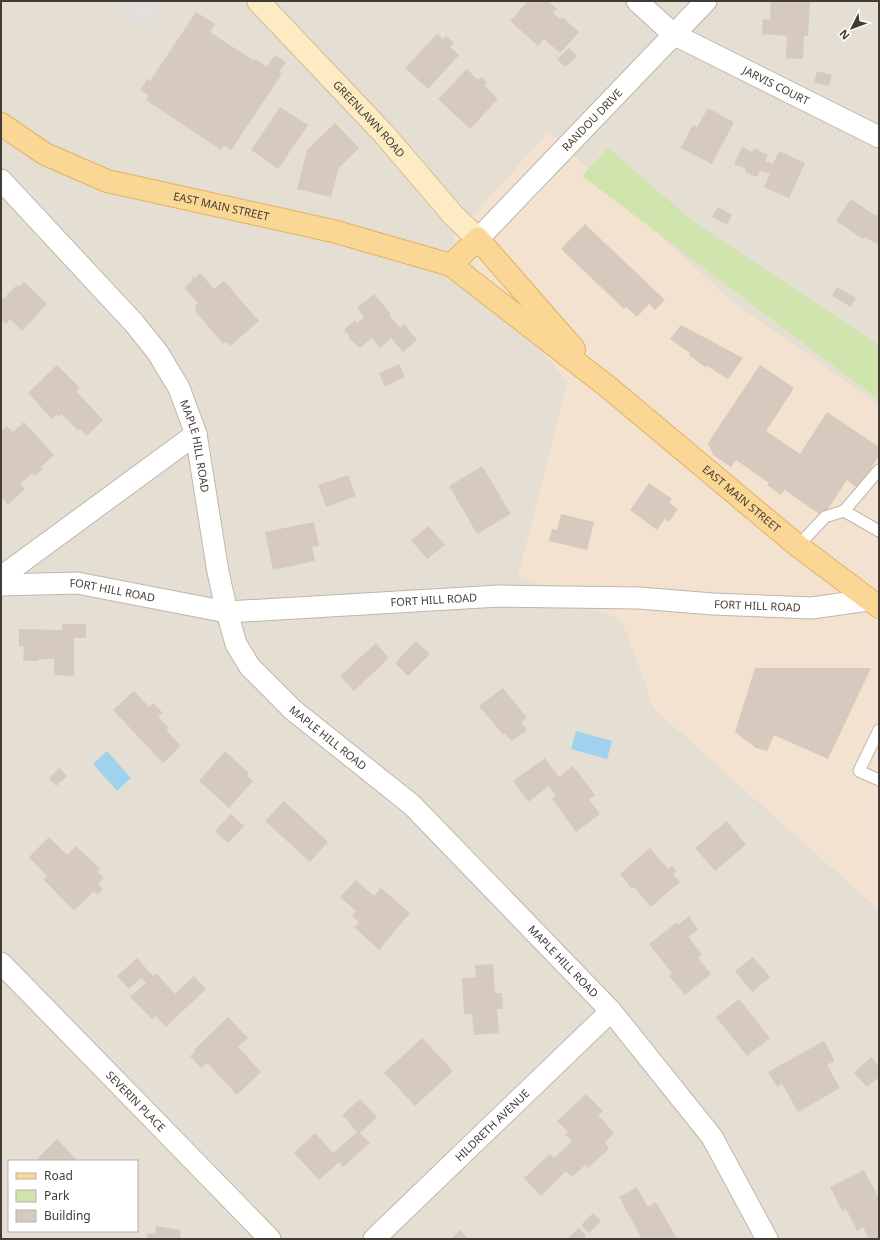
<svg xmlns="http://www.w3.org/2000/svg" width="880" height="1240" viewBox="0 0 880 1240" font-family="'Noto Sans',sans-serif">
<rect width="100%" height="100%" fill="#f1ece4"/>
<!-- residential -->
<path fill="#e5ded2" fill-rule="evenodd" d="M1,1H879V1239H1ZM9,1161H137V1231H9Z"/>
<!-- commercial -->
<path fill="#f3e2cf" d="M549,132L729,299L879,405V910L654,709L622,621L518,576L567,382L452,238Z"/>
<!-- green -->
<path fill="#cfe5ad" d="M608,148L695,223L879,345V400L582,176Z"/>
<!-- parking -->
<path fill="#e2dfdc" d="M110,1H167L144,29Z"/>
<!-- water -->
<path fill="#a1d2ed" d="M576,731L612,741L607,759L571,749Z
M107,751L131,778L117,791L93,764Z"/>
<!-- building -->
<path fill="#d5cabd" d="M528,1H548L557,9L553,13L560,19L562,17L579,32L560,53L544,39L538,46L510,21Z
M771,1H810L808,36H804L803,59L786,58L787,36L762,34L763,19L770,20Z
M196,12L215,24L210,32L254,61L255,59L267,67L275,55L286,62L279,72L282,74L231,150L224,146L221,150L146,100L149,96L140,90L147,79L150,81Z
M437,34L443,39L446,36L454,43L450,47L459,55L428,89L405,68Z
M569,48L577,56L565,67L557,59Z
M467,69L478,80L481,77L487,82L484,85L498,99L470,129L438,99Z
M817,71L832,75L829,86L814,83Z
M280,107L308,125L278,169L251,150Z
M708,108L734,122L712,164L681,148L693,125L697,127Z
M335,123L359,148L339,168L331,197L297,189L307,150Z
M742,147L752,152L754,148L768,155L765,161L773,164L779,151L805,163L789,198L764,187L770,174L760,170L757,177L745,172L746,169L734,164Z
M851,199L876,216L879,212V246L866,237L863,239L836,221Z
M718,207L732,215L727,225L712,217Z
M585,224L665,300L655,310L649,304L637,317L626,307L624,309L561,249Z
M200,273L214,289L224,281L259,321L230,346L226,342L223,344L194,310L197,308L195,305L198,303L184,288L193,280L191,278L193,276L195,278Z
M24,282L47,304L22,331L10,319L6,324L1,319V301L17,285L19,287Z
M837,287L856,298L851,307L832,296Z
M374,294L391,314L389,315L400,328L404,324L417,340L403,352L391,338L380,348L372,338L360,348L348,338L350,337L344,330L355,320L357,323L364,317L357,308Z
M681,325L743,358L728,379L707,366L705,367L689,355L690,353L670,339Z
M399,364L405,377L385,387L379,373Z
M57,365L80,388L76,391L103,420L87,436L80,429L78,431L62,414L59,417L57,414L52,419L28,393Z
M760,365L794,388L766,431L800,454L827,412L879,447V455L859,489L847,480L826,512L819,514L785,490L781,495L767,485L769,483L736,460L731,467L713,455L708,443Z
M24,422L54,455L41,467L43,469L35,476L32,473L20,484L25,489L8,505L1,497V431L7,426L13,432Z
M482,466L511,514L477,534L449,486Z
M348,475L356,496L326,507L318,485Z
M649,483L672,499L669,503L678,509L669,522L665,519L657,530L630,510Z
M561,514L594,522L587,550L549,541L552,529L557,530Z
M314,522L319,546L312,547L315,561L273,570L265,532Z
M429,526L445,545L427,559L411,540Z
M62,624H86V638H74V676L54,675V659H39V661H23L24,646H19V629L62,630Z
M416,641L430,654L408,676L395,663Z
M376,643L389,658L354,691L340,676Z
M755,668H871L828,759L774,735L767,751L756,748L735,732Z
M503,688L527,718L521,722L527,730L512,741L505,734L503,735L479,706Z
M134,691L149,707L153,703L163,713L158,717L169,728L166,730L181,746L163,763L113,710Z
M225,751L249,773L247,776L253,781L229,808L199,781Z
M545,758L559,777L573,766L595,795L589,800L600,814L576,832L552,799L556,796L549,786L528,802L513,781Z
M59,768L67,776L56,786L49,778Z
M284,801L328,842L310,862L265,821Z
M231,814L244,826L228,843L215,831Z
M727,821L746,845L715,871L695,848Z
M49,837L67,855L76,846L100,869L98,872L104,878L98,884L103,889L97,895L94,891L74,911L43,879L47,876L29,857Z
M650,848L668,869L672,866L676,871L673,874L680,882L651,907L634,887L632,889L620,874Z
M356,880L374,896L381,888L410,913L379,950L354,927L359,922L352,916L356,911L340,897Z
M689,916L698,929L688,937L702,954L698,958L711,974L685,995L669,976L672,973L649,944L676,923L678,925Z
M753,957L770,977L752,992L735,971Z
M137,958L153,976L156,973L175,994L194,976L206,989L166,1027L156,1016L152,1019L130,997L146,983L141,978L129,989L117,976Z
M493,964L495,993H502L503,1009H497L499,1033L474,1035L472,1014H464L462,978L476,977L475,965Z
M739,999L770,1038L747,1056L716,1017Z
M228,1017L248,1038L238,1047L261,1072L237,1095L207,1063L201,1068L190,1056L195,1052L194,1050Z
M422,1038L453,1071L415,1106L384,1073Z
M824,1041L835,1061L827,1065L840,1088L798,1112L782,1084L777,1087L768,1072Z
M871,1057L879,1066V1077L867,1087L854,1073Z
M586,1094L603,1111L598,1115L614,1133L605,1142L609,1149L588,1168L585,1165L572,1177L566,1171L541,1196L524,1178L550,1154L554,1158L572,1141L565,1134L568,1132L557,1121Z
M360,1099L377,1117L360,1133L370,1143L343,1167L339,1162L319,1180L294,1153L315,1133L333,1153L357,1132L342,1115Z
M57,1139L76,1159L74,1161H35Z
M864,1170L879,1198V1239H869L863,1227L857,1231L846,1209L842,1211L830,1187Z
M637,1187L648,1207L656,1202L677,1239H642L619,1197Z
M593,1213L601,1221L589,1233L581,1225Z
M156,1226L181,1230L180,1239H147V1233L155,1234Z
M579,1228L586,1236L582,1239H567Z
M460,1230L468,1239H451Z"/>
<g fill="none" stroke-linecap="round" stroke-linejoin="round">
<defs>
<path id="lane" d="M844,511L879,531
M798,546L825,517L844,511L879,470
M879,730L859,771L879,780"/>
<g id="street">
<path id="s1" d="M637,1L673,34L879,137"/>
<path id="s2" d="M1,180L134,323L158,353L179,388L196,434L218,572L227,612L236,644L250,667L293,710L412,805L611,1011L712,1137L767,1239"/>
<path id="s3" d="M478,239L706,1"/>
<path d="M1,577L196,434"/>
<path id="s4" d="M1,585L77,583L227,612L499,596L639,598L713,604L812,608L868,600"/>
<path id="s5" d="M1,963L270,1239"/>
<path id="s6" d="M374,1239L611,1011"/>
</g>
<g id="secondary">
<path id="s7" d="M258,1L384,134L454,216L478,239"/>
</g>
<g id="primary">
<path id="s8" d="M1,124L45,154L107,181L333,231L451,265L608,387L798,546L879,607"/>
<path d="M451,265L478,239L574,349"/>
</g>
</defs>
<!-- lane casing -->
<use href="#lane" stroke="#bfb6aa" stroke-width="13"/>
<!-- street casing -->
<use href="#street" stroke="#bfb6aa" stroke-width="23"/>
<!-- secondary casing -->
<use href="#secondary" stroke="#d0bd95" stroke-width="24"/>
<!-- primary casing -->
<use href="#primary" stroke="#dfb364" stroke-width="24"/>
<!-- lane -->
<use href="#lane" stroke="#fff" stroke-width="11"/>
<!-- street -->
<use href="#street" stroke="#fff" stroke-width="21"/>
<!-- secondary -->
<use href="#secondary" stroke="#fcebc3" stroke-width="22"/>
<!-- primary -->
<use href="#primary" stroke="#fad794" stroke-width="22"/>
</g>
<g text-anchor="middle" stroke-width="3" stroke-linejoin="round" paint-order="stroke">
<!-- street labels -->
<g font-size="11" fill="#433c34" stroke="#fff">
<text dy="4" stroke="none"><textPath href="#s1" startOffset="164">JARVIS COURT</textPath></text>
<text dy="4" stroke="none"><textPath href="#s7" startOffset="162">GREENLAWN ROAD</textPath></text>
<text dy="4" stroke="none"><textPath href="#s3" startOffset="165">RANDOU DRIVE</textPath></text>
<text dy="4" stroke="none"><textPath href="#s8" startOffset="238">EAST MAIN STREET</textPath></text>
<text dy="4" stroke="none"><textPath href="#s2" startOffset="335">MAPLE HILL ROAD</textPath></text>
<text dy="4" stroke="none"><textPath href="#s8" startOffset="848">EAST MAIN STREET</textPath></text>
<text dy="4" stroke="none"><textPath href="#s4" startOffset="112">FORT HILL ROAD</textPath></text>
<text dy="4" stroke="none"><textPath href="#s4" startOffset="436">FORT HILL ROAD</textPath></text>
<text dy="4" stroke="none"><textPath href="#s4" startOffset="760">FORT HILL ROAD</textPath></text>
<text dy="4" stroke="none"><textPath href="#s2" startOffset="670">MAPLE HILL ROAD</textPath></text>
<text dy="4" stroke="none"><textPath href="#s2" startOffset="995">MAPLE HILL ROAD</textPath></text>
<text dy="4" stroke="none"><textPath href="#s5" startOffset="193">SEVERIN PLACE</textPath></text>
<text dy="4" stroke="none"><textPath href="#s6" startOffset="164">HILDRETH AVENUE</textPath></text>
</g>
</g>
<!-- border -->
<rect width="880" height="1240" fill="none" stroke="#433c34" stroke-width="4"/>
<!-- legend -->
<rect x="8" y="1160" width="130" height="72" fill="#ffffff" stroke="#b4b1ae"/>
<rect x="16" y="1173" width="20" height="6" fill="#fad794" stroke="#b4b1ae"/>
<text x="44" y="1180" font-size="12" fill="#433c34">Road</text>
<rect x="16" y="1190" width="20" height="12" fill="#cfe5ad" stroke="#b4b1ae"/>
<text x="44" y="1200" font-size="12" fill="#433c34">Park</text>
<rect x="16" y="1210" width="20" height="12" fill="#d5cabd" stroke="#b4b1ae"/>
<text x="44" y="1220" font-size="12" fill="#433c34">Building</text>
<!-- north arrow -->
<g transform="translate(852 28) rotate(228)" stroke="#ffffff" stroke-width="3" paint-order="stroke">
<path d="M0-3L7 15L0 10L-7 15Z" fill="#433c34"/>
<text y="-6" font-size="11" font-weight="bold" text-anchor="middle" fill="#433c34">N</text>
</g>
</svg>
